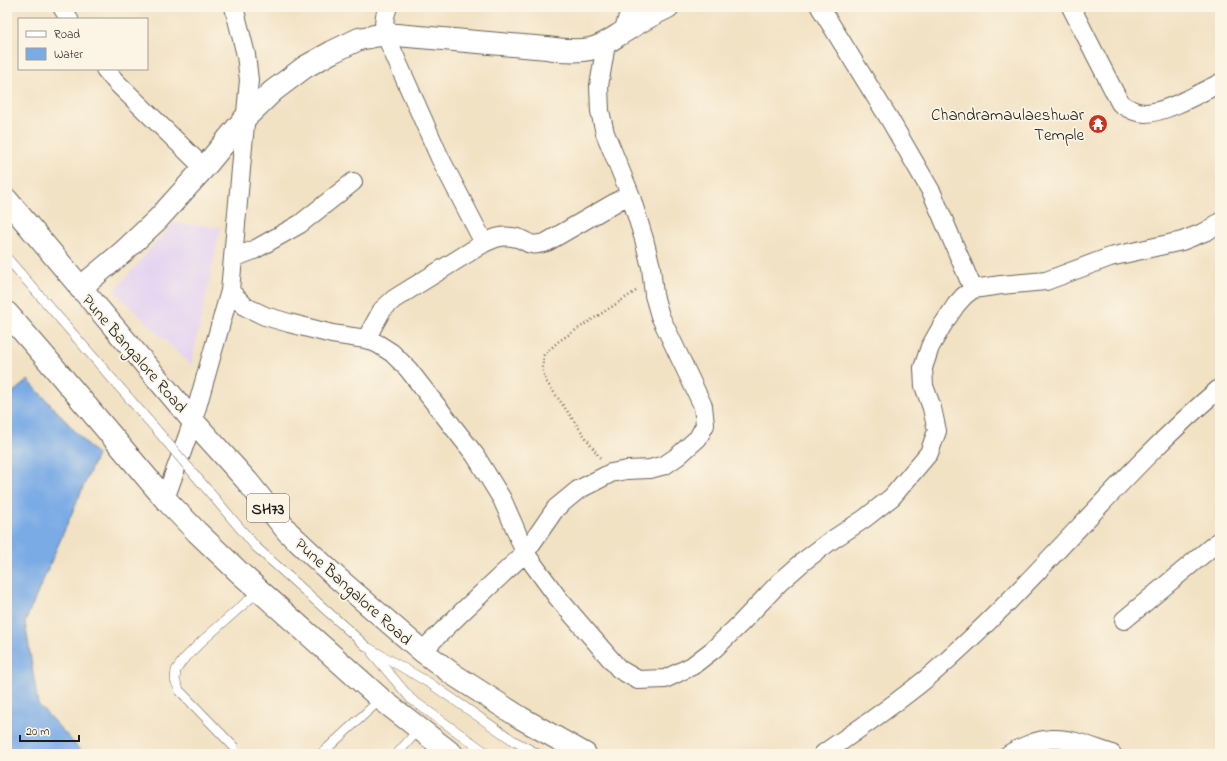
<svg xmlns="http://www.w3.org/2000/svg" width="1227" height="761" viewBox="0 0 1227 761" font-family="'Indie Flower',sans-serif">
<rect width="100%" height="100%" fill="#fcf5e5"/>
<filter id="ink" filterUnits="userSpaceOnUse"><feTurbulence type="fractalNoise" baseFrequency=".025" numOctaves="2"/><feDisplacementMap in="SourceGraphic" scale="8" xChannelSelector="R" yChannelSelector="G"/><feConvolveMatrix kernelMatrix="1 2 1 2 8 2 1 2 1" color-interpolation-filters="sRGB"/></filter>
<filter id="wash" filterUnits="userSpaceOnUse"><feTurbulence type="fractalNoise" baseFrequency=".012" numOctaves="4" result="noise"/><feDisplacementMap in="SourceGraphic" scale="16" xChannelSelector="R" yChannelSelector="G"/><feGaussianBlur stdDeviation="0.9" result="paint"/><feColorMatrix in="noise" values="0 0 0 0 0 0 0 0 0 0 0 0 0 0 0 0 0 1.4 0 .05"/><feComposite in="paint" operator="in"/></filter>
<g filter="url(#wash)">
<rect width="100%" height="100%" fill="#f2e2c4"/>
<!-- built -->
<path fill="#e4d3f2" d="M173,223L221,227L191,365L114,291Z"/>
<!-- water -->
<path fill="#7aabe5" stroke="#4b6480" d="M28,380L97,455L25,622L38,704L84,754H7V397Z"/>
</g>
<g filter="url(#ink)">
<g fill="none" stroke-linecap="round" stroke-linejoin="round">
<defs>
<path id="service" d="M367,647L431,684L514,741L538,754
M372,653L411,699L488,754
M234,747L179,690L175,680L176,670L183,660L202,641L260,590
M321,754L381,699
M397,754L419,729"/>
<path id="minor" d="M62,7L69,19
M388,7C384,16 383,24 385,34L440,158L484,243
M820,7L890,120L932,193L973,289
M1071,7L1120,103C1128,109 1135,113 1145,113C1165,113 1202,92 1220,83
M623,32L631,7
M105,69L116,82L204,168
M233,258L254,250L300,224L353,182
M230,291L246,307L265,316L289,323L332,334L366,339L378,344L392,353L408,369L475,455L502,499L514,526L525,553L558,598L619,669L638,680L665,679L692,666L714,649L741,623L779,583L804,561L829,542L864,519L892,497L929,453L937,431L932,408L924,386L923,368L930,347L942,326L956,305L964,296L973,289L1001,285L1046,281L1110,257L1182,241L1207,231L1220,222
M366,339L382,310L394,299L484,243C493,239 501,235 512,237C530,239 524,249 547,242L630,194
M165,499L193,421L230,291L249,80L246,55L234,7
M1124,620L1220,540
M422,651L464,610L525,553L556,508L578,490L611,473L627,470L650,469L665,465L678,456L698,438L705,425L703,406L660,316L654,295L651,267L644,239L630,194L605,133L600,111L599,86L606,44
M823,754C860,728 898,703 933,673C956,653 979,631 1001,609C1074,536 1141,455 1220,388
M1009,754C1022,747 1036,740 1052,739C1072,738 1093,748 1112,754"/>
<path id="tertiary" d="M80,288L123,252L158,219L204,168L246,117L273,91L305,67L332,52L359,39L385,34L547,48C561,50 576,52 590,49C604,46 613,38 625,31C639,22 653,14 668,7"/>
<path id="primary" d="M7,200L193,421L247,481L288,532L335,576L422,651L454,675L521,718L585,754
M7,313L41,352L165,499L197,532L241,574L381,699L452,754"/>
</defs>
<!-- service casing -->
<use href="#service" stroke="#676157" stroke-width="10"/>
<!-- minor casing -->
<use href="#minor" stroke="#676157" stroke-width="20"/>
<!-- tertiary casing -->
<use href="#tertiary" stroke="#676157" stroke-width="24"/>
<!-- primary casing -->
<use href="#primary" stroke="#676157" stroke-width="24"/>
<!-- path -->
<path stroke="#676157" stroke-width="2.5" stroke-dasharray="1 3" stroke-linecap="butt" d="M600,458L546,381L542,368L544,355L559,341L636,291"/>
<!-- service -->
<use href="#service" stroke="#fff" stroke-width="9"/>
<!-- minor -->
<use href="#minor" stroke="#fff" stroke-width="18"/>
<!-- tertiary -->
<use href="#tertiary" stroke="#fff" stroke-width="22"/>
<!-- primary -->
<use href="#primary" stroke="#fff" stroke-width="22"/>
<defs>
<path id="service-bridge" d="M7,258L155,428L256,547L367,647"/>
</defs>
<!-- service-bridge casing -->
<use href="#service-bridge" stroke="#676157" stroke-width="10" stroke-linecap="butt"/>
<!-- service-bridge -->
<use href="#service-bridge" stroke="#fff" stroke-width="9"/>
</g>
</g>
<!-- icons -->
<defs>
<symbol id="temple-disc" viewBox="-11 -11 22 22"><circle r="9.5" fill="#c8321e" stroke="#fcf5e5"/><path d="M0-6L5-2H3V0L6.5 2.5H4V6H1.5V3h-3V6H-4V2.5H-6.5L-3 0V-2H-5Z" fill="#fff"/></symbol>
</defs>
<g fill-rule="evenodd">
<use href="#temple-disc" x="1087" y="113" width="22" height="22"/>
</g>
<g text-anchor="middle" stroke-width="3.5" stroke-linejoin="round" paint-order="stroke">
<!-- shield labels -->
<rect fill="#fcf5e5" stroke="#5f5d58" stroke-width="1" x="247" y="494" width="42" height="28" rx="3"/>
<g font-size="16" font-weight="bold" fill="#1c1c1c">
<text x="268" y="514">SH73</text>
</g>
<!-- poi labels -->
<g font-size="17" fill="#1c1c1c" stroke="#fcf5e5" text-anchor="end">
<text x="1084" y="120">Chandramaulaeshwar<tspan x="1084" dy="20">Temple</tspan></text>
</g>
<!-- street labels -->
<g font-size="17" fill="#1c1c1c" stroke="#fcf5e5">
<text transform="translate(135 353) rotate(49)" y="6">Pune Bangalore Road</text>
<text transform="translate(354 591) rotate(42)" y="6">Pune Bangalore Road</text>
</g>
</g>
<!-- margin -->
<rect width="1227" height="761" fill="none" stroke="#fcf5e5" stroke-width="24"/>
<!-- legend -->
<rect x="18" y="18" width="130" height="52" fill="#fcf5e5" stroke="#a29e95"/>
<rect x="26" y="31" width="20" height="6" fill="#ffffff" stroke="#a29e95"/>
<text x="54" y="38" font-size="12" fill="#1c1c1c">Road</text>
<rect x="26" y="48" width="20" height="12" fill="#7aabe5" stroke="#a29e95"/>
<text x="54" y="58" font-size="12" fill="#1c1c1c">Water</text>
<!-- scale -->
<path d="M20 735v6h59v-6" fill="none" stroke="#1c1c1c" stroke-width="2"/>
<text x="26" y="735" font-size="12" fill="#1c1c1c" stroke="#fcf5e5" stroke-width="3" paint-order="stroke">20 m</text>
</svg>
